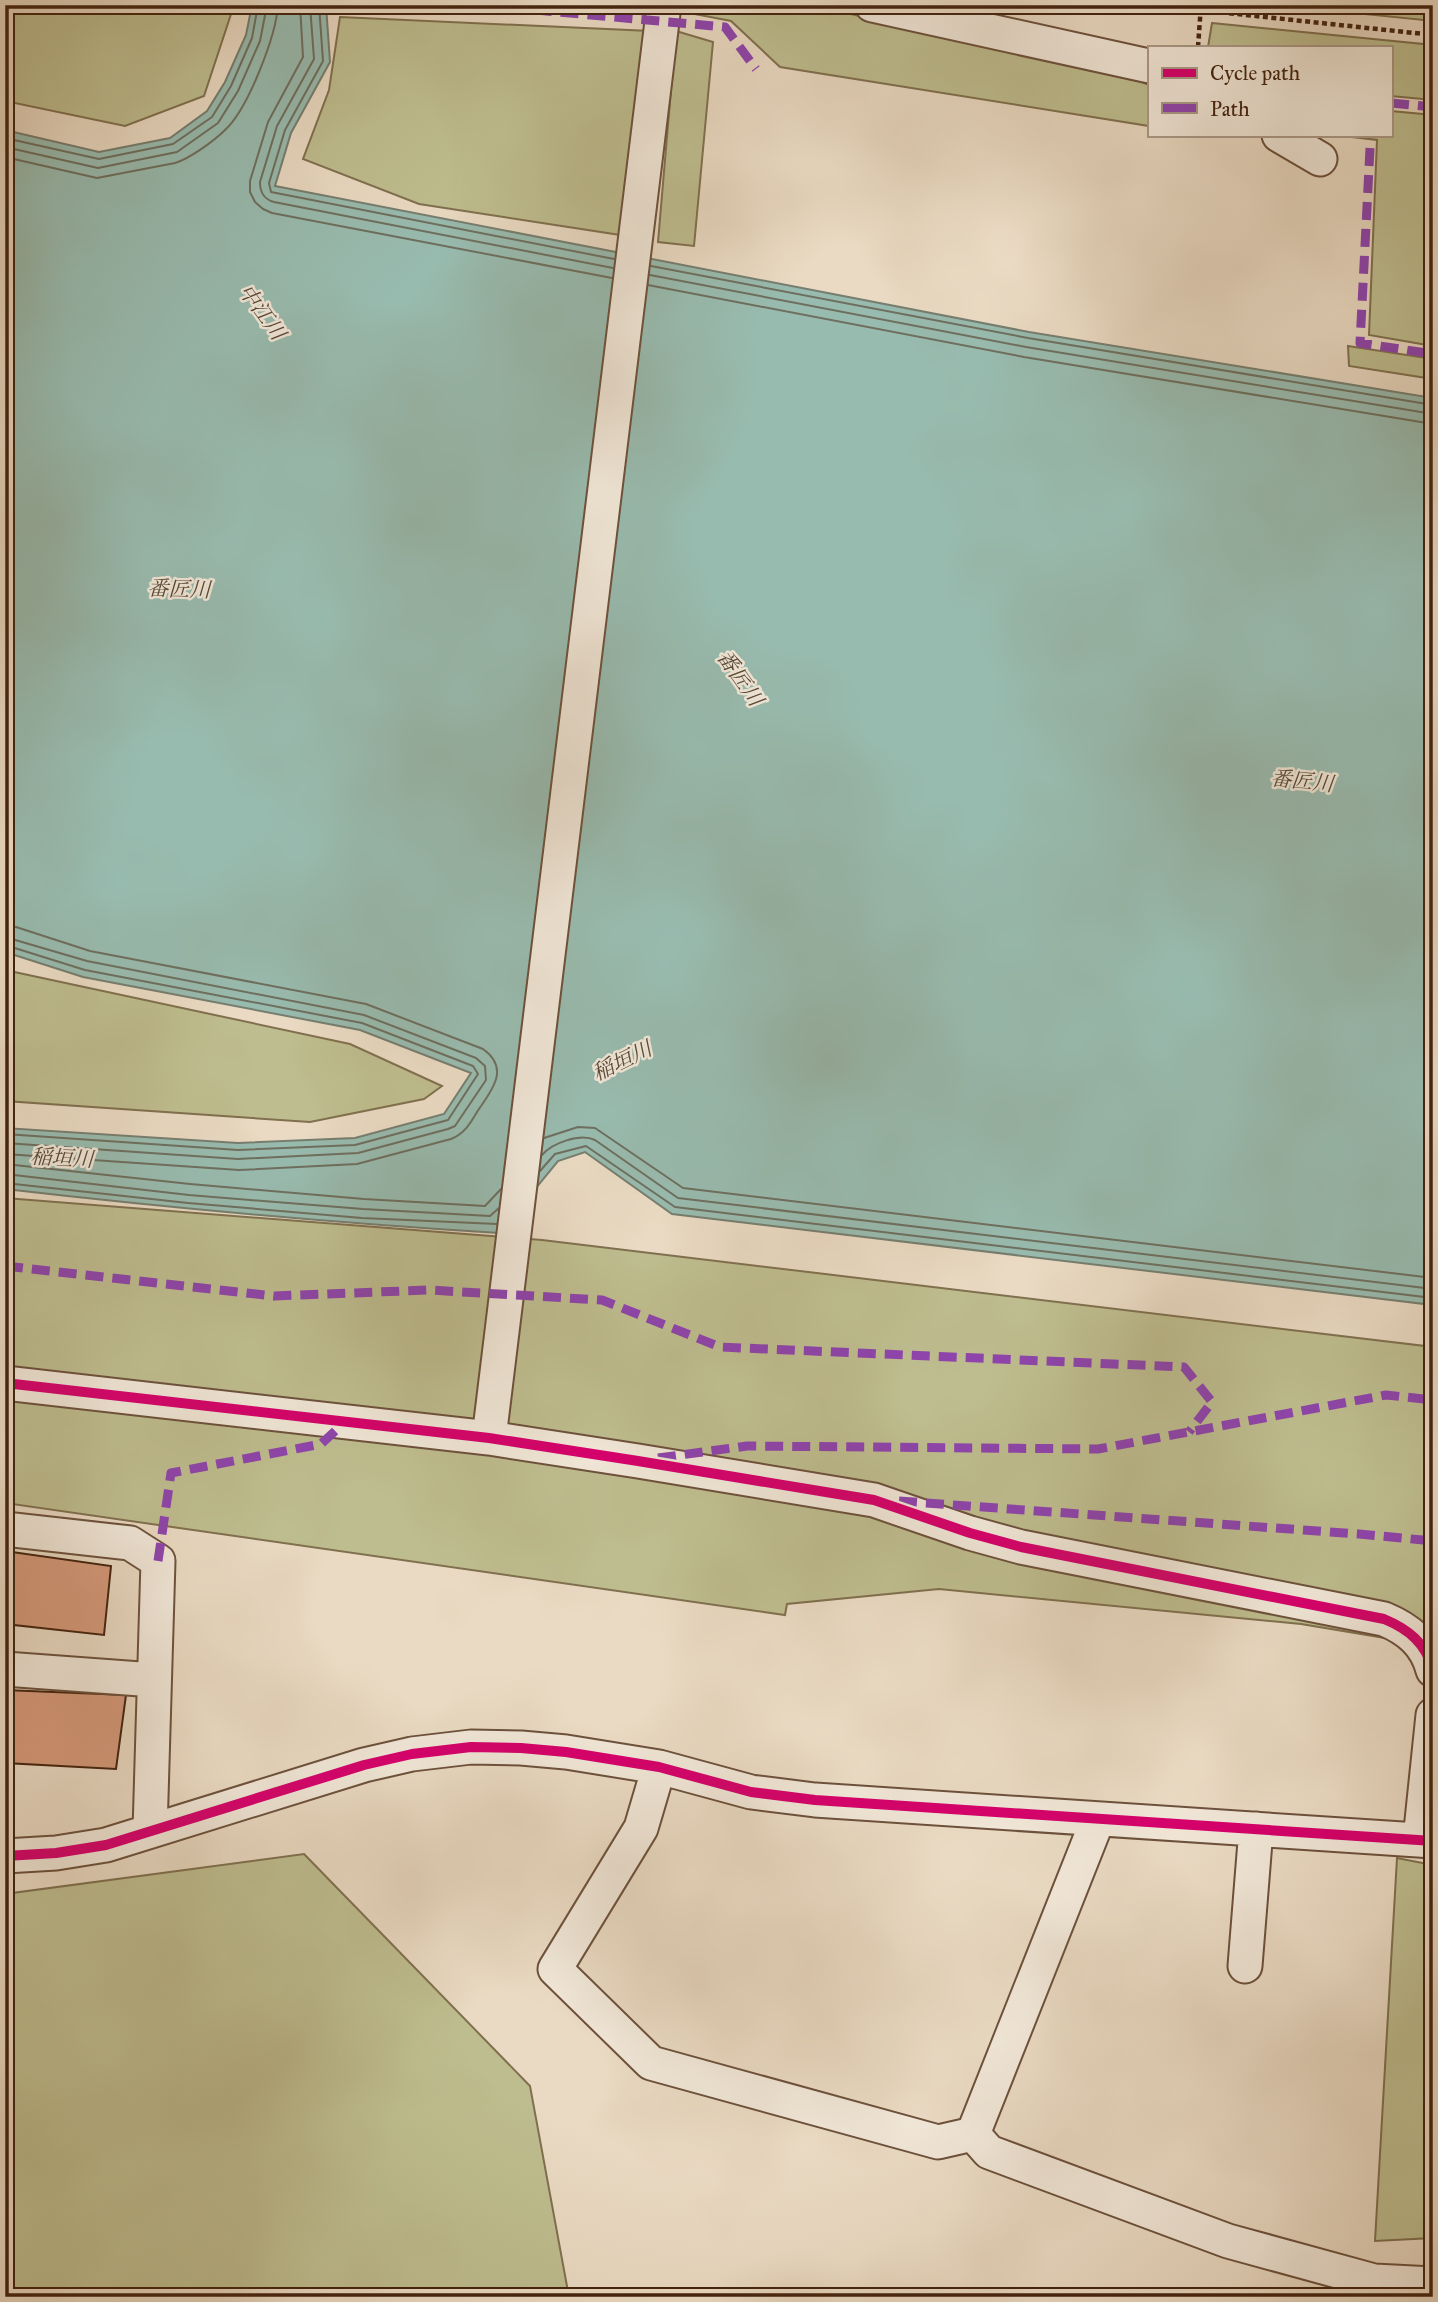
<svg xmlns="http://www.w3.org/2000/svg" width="1438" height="2302" viewBox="0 0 1438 2302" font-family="'IM FELL Great Primer','Noto Serif JP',serif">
<rect width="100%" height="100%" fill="#eadac3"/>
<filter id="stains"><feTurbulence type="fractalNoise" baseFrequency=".00286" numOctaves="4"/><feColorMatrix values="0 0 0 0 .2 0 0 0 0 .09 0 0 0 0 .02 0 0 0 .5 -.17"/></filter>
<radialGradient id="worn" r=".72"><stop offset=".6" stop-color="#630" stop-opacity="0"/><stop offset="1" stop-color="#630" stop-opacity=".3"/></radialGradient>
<!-- green -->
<path fill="#bebd8f" stroke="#80704f" stroke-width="2" d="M5,5H234L204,96L125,126L5,101Z
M686,5H812L1142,82L1149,85V126L780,67L731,21L684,12Z
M1276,5H1433V21Z
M340,17L650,31L627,236L419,204L303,159L329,90Z
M1212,23L1433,45V100L1391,96V47H1208Z
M676,31L713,42L694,246L658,242Z
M1391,111L1433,115V346L1369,335L1377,140L1335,135H1391Z
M1348,346L1433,359V379L1349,366Z
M5,970L350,1044L442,1086L424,1099L310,1122L5,1101Z
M5,1198L542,1240L1433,1347V1646L1301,1624L939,1589L787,1604L785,1615L5,1503Z
M304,1854L530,2086L569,2297H5V1894Z
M1397,1858L1433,1865V2238L1375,2241Z"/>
<!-- water -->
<path fill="#98bbaf" stroke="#767e6f" stroke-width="2" d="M252,5H326L330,62L291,133L275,186L1029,332L1433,398V1305L672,1214L585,1152L558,1161L499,1233C334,1223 170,1208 5,1189V1128L238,1143L355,1138L444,1114L471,1073L360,1030L83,977L5,952V130L99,152L170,138L207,111L225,82L246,35Z"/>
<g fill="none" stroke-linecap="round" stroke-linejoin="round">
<!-- shore -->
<path stroke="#6e6f5f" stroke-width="2" d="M300,5L303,57L268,122L250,181V192L255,202L263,209L272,213L612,278
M310,5L314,59L277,126L260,182C260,193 264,199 274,202L613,268
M319,5L323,61L285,130L269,183L271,192L614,259
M5,138L99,159L173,144L212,117L231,86L252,38L258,5
M5,147L98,168L177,152L218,123L238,91L260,41L267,5
M5,157L97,178L175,163C189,159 214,141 225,130C248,109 276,36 278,5
M651,266L1028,338L1433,405
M650,275L1026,347L1433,414
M648,285L1024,357L1433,424
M5,926L16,927L90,951L366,1004L483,1049C511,1069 491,1091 477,1112C470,1124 464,1134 451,1139L357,1164L239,1170L5,1154
M5,937L87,961L364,1015L476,1058L485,1066L486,1080L455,1126L448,1129L358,1153L238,1159L5,1143
M5,945L85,970L362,1023L473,1066L478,1074L448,1120L355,1145L238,1150L5,1134
M544,1138L578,1127L595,1128L683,1188L1433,1278
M542,1155C552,1143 580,1133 595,1140L678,1198L1433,1289
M5,1164L190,1184L364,1199L485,1206L501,1189
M540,1171L555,1154L586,1146L675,1207L1433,1298
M5,1174L189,1195L363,1209L490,1216L499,1208
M5,1183L188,1203L362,1218L497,1224"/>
</g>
<!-- building -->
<path fill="#d5997a" stroke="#43230f" stroke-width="2" d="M5,1551L111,1566L104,1635L5,1624Z
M5,1690L126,1695L116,1769L5,1763Z"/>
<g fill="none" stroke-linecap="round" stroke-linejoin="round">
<defs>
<path id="street" d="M872,5L1149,66
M1279,135L1320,159
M5,1383L489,1438L638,1461L874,1500L970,1533L1021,1547L1384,1619C1408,1629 1426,1643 1433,1670
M489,1438L664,5
M5,1529L130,1543L158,1561L150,1831
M5,1669L154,1680
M659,1767L641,1828L555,1969L651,2063L938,2142L973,2134
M1098,1819L973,2134L989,2152L1228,2241L1374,2281L1433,2284
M1420,1840L1433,1715
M5,1856L56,1853L106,1845L364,1765L412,1754L471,1747L521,1748L566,1752L659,1767L751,1792L815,1800L1433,1841
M1245,1966L1256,1829"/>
</defs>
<!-- street casing -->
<use href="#street" stroke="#6d513c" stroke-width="37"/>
<!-- path -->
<path stroke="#43230f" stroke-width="4.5" stroke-dasharray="5 3.5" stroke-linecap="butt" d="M1153,5L1433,35
M1198,47L1201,5"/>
<!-- street -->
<use href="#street" stroke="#f1e7d8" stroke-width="33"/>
<!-- quiet -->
<path stroke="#8e44ad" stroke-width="9" stroke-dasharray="18 9" stroke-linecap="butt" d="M480,5L725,27L756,69
M1391,103L1433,107
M1370,148L1360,343L1433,354
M5,1266L274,1296L429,1290L602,1300L720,1347L1184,1367L1212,1402L1189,1432
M658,1458L747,1446L1098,1449L1386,1395L1433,1400
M899,1501L1359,1534L1433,1541
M158,1561L171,1473L321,1444L346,1421"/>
<defs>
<path id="cycleway" d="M5,1383L489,1438L638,1461L874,1500L970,1533L1021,1547L1384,1619C1408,1629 1426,1643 1433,1670
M5,1856L56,1853L106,1845L364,1765L412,1754L471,1747L521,1748L566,1752L659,1767L751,1792L815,1800L1433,1841"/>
</defs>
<!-- cycleway casing -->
<use href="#cycleway" stroke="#f1e7d8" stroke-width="15"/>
<!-- cycleway -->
<use href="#cycleway" stroke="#d6006c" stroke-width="10"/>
</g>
<g text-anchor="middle" stroke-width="5" stroke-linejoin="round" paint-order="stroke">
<!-- water labels -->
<g font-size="21" font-style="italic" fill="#584937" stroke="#f1e7d8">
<text transform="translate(262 312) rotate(54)" y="7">中江川</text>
<text transform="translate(179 589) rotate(2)" y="7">番匠川</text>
<text transform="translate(740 678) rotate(55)" y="7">番匠川</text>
<text transform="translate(1302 781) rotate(6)" y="7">番匠川</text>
<text transform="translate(622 1061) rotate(-26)" y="7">稲垣川</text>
<text transform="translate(62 1158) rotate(3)" y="7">稲垣川</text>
</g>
</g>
<!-- margin -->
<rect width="1438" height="2302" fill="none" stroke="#eadac3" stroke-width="28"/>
<rect x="7" y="7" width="1424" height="2288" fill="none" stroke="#43230f" stroke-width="3.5"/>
<rect x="14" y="14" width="1410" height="2274" fill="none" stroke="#43230f" stroke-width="2"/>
<!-- legend -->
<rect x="1148" y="46" width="245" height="91" fill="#f1e7d8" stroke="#ab9988" stroke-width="2"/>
<rect x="1162" y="68" width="35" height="10" fill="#d6006c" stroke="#ab9988" stroke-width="2"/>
<text x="1210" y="80" font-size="21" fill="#43230f">Cycle path</text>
<rect x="1162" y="103" width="35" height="10" fill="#8e44ad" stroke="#ab9988" stroke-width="2"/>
<text x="1210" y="116" font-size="21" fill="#43230f">Path</text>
<rect width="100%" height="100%" filter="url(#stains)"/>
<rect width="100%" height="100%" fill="url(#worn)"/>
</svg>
